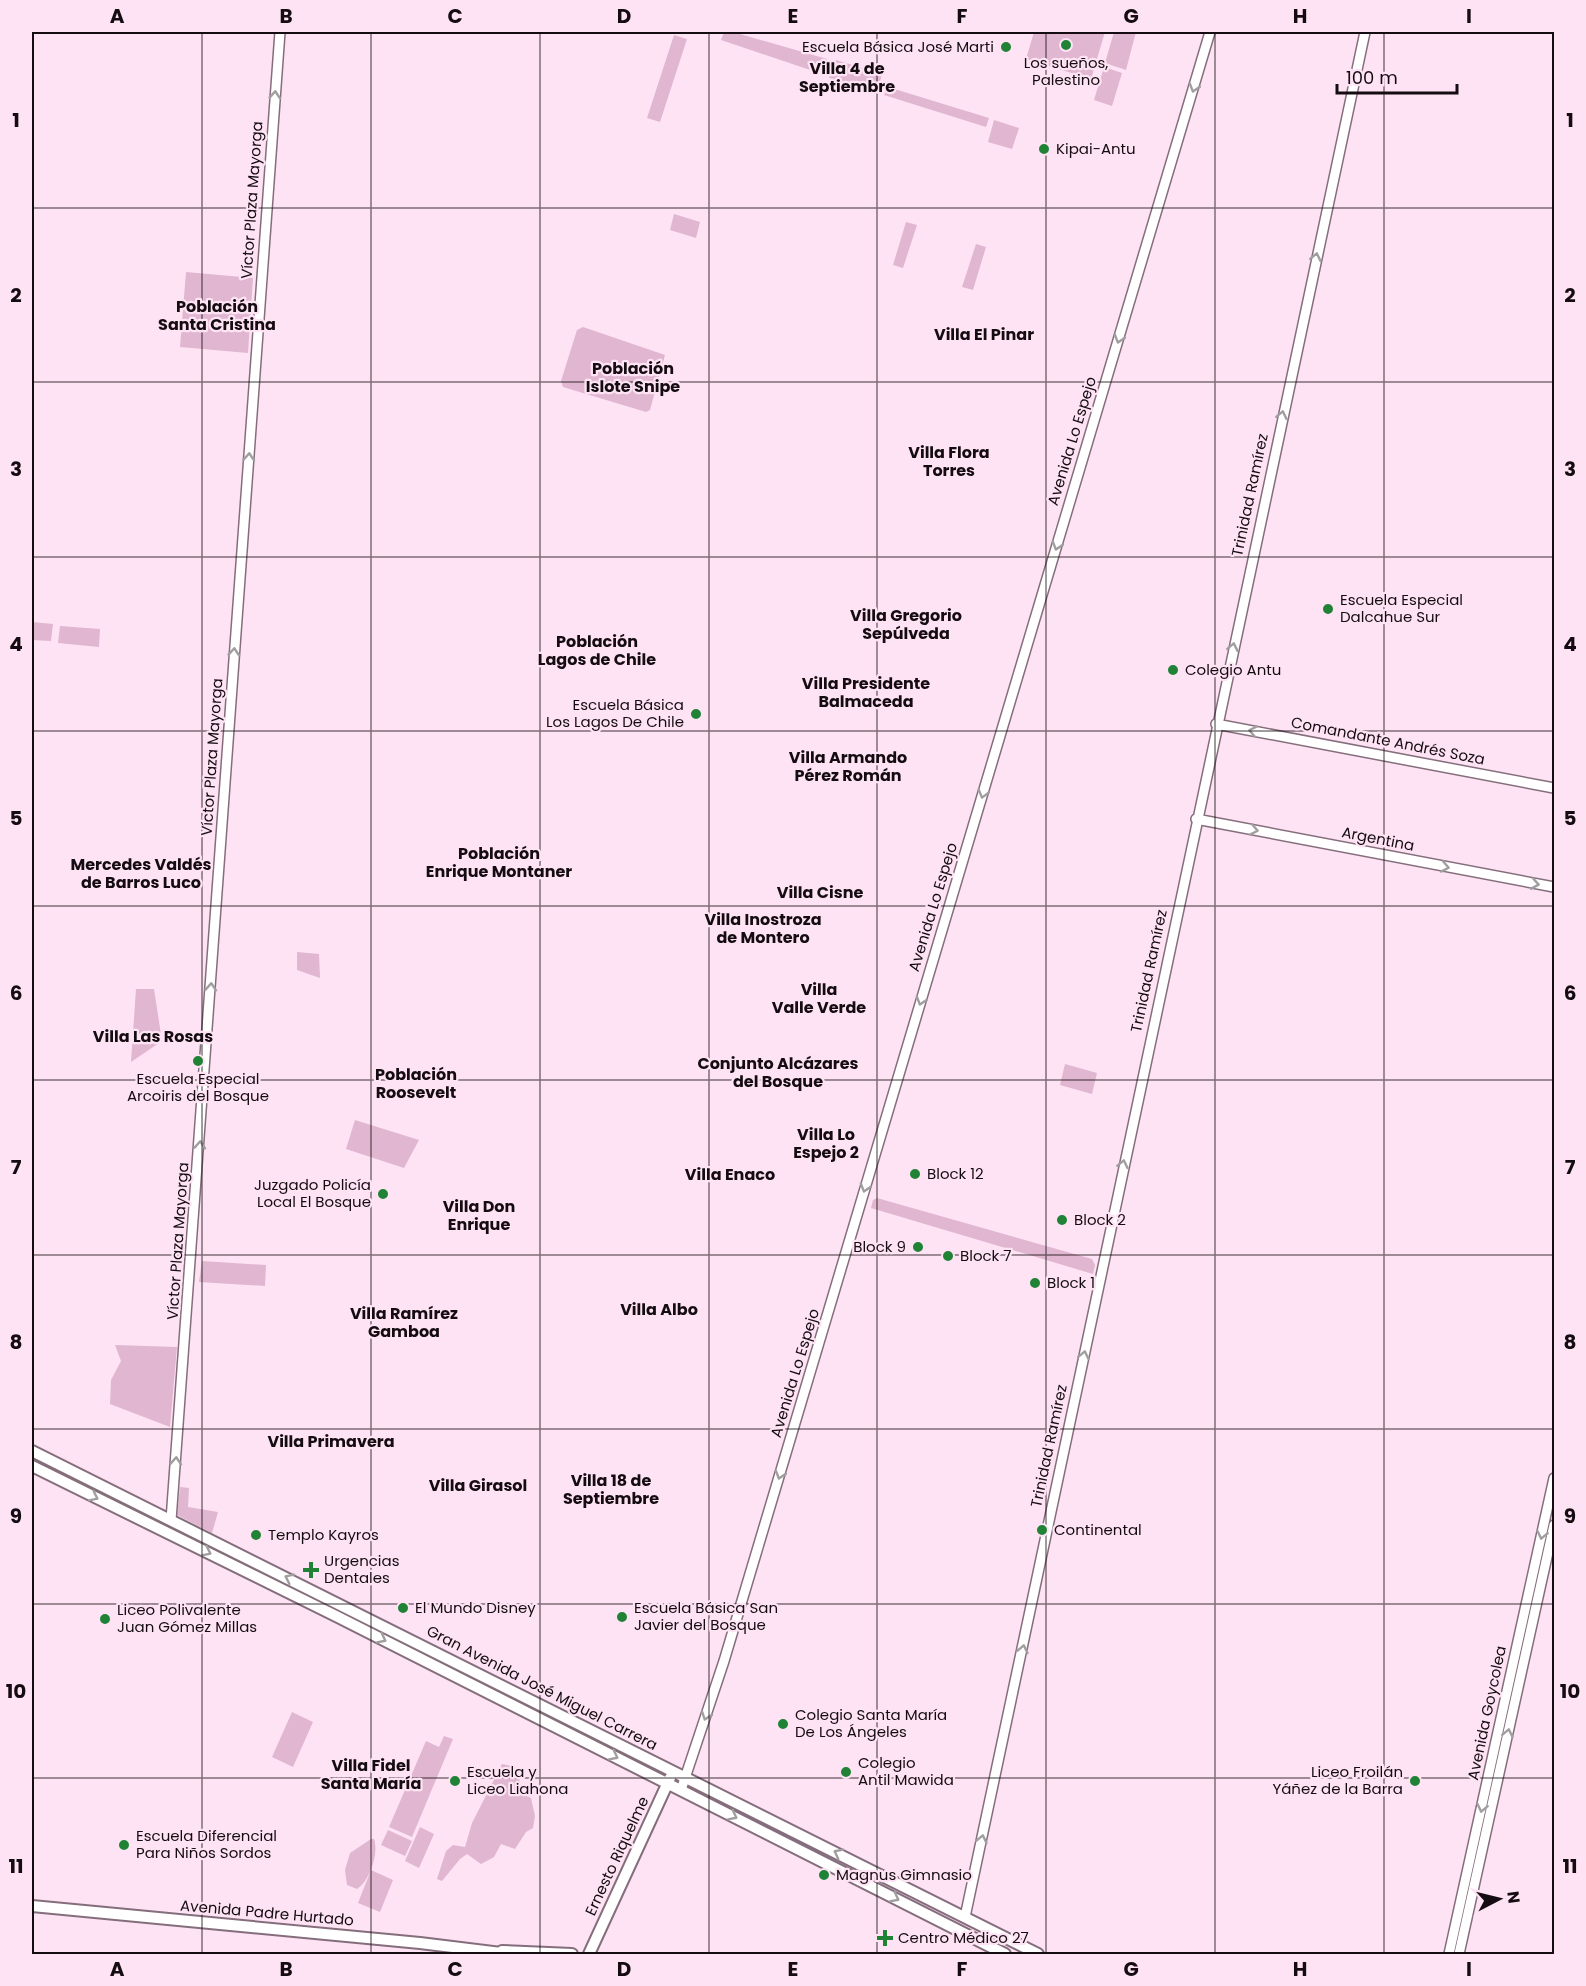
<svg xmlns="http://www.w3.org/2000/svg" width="1586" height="1986" viewBox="0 0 1586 1986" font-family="Poppins,sans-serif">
<rect width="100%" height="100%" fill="#fee3f4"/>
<!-- green -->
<path fill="#e0b6d0" d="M724,32H733L827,59L822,74L721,40Z
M1034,32H1105L1091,79L1026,59Z
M1114,32H1136L1126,70L1105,63Z
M674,35L687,39L660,122L647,118Z
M836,60L882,74L877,92L829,78Z
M1104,67L1122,73L1112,106L1094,100Z
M888,87L989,118L986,127L884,95Z
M994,120L1019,128L1012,149L988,142Z
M674,214L700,222L696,238L670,230Z
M906,222L917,225L903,268L893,265Z
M976,244L986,247L973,290L962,287Z
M186,272L253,278L248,353L180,347Z
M583,327L665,355L650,410L646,412L563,387L561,381L577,330Z
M32,622L53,624L51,641L32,640Z
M60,626L100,629L99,647L58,643Z
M297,952L319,954L320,978L297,970Z
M136,989H154L162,1041L131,1062Z
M1065,1064L1097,1073L1092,1094L1060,1085Z
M355,1120L419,1140L404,1168L346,1149Z
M877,1198L1092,1259L1095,1265L1093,1274L871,1208L873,1200Z
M202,1261L266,1265L265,1286L199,1282Z
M115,1345L177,1347L170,1427L110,1404L111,1380L121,1361Z
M180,1487L189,1488L188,1507L218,1512L212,1533L177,1515Z
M292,1712L313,1722L293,1767L272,1757Z
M444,1736L453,1739L412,1837L389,1827L426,1741L439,1747Z
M502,1764L516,1767L523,1794L531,1798L535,1816L533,1828L526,1832L515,1849L501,1844L494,1857L481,1864L467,1854L460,1859L442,1881L437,1879L446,1851L453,1845L465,1847L472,1823Z
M420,1827L434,1834L419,1868L405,1861Z
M388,1830L412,1841L405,1856L381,1845Z
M371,1839H374C379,1853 370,1881 357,1889L347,1885L345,1870L350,1853Z
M371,1870L393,1880L380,1912L358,1903Z"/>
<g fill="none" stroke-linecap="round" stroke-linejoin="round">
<defs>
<path id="secondary" d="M1216,724L1554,788
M1196,819L1554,887
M171,1520L280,32
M681,1790L724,1661L1210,32
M965,1917L1365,32
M1449,1954L1554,1478
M1459,1954L1554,1525"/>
<path id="primary" d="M32,1451L1038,1954
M32,1466L336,1616L1005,1954
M32,1906L420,1943L510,1954
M502,1951L572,1954
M589,1954L670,1778"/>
</defs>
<!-- secondary casing -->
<use href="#secondary" stroke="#856e7c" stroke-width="12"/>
<!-- primary casing -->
<use href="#primary" stroke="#856e7c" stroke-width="14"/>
<!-- secondary -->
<use href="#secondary" stroke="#fff" stroke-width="9"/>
<!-- primary -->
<use href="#primary" stroke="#fff" stroke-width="10"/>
</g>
<!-- one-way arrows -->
<defs><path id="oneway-chevron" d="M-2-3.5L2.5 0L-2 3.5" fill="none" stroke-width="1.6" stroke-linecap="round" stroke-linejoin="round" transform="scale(1.5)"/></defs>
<g stroke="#a19ea0">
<use href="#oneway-chevron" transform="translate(1194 88) rotate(107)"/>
<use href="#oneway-chevron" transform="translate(275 95) rotate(-86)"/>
<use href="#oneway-chevron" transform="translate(1316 257) rotate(-78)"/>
<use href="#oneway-chevron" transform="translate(1119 339) rotate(107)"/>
<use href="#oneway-chevron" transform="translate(1282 415) rotate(-78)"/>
<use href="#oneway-chevron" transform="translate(249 457) rotate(-86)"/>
<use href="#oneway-chevron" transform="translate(1057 546) rotate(107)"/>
<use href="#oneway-chevron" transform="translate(1233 647) rotate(-78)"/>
<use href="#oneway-chevron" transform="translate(234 652) rotate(-86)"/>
<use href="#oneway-chevron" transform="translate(1253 731) rotate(-169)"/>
<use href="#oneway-chevron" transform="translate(983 794) rotate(106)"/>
<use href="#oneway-chevron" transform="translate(1254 830) rotate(11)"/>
<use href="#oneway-chevron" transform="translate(1445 867) rotate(11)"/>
<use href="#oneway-chevron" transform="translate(1535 884) rotate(10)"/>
<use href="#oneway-chevron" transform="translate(211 987) rotate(-86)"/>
<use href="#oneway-chevron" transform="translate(921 1001) rotate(107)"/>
<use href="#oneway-chevron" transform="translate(200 1145) rotate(-86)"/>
<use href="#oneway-chevron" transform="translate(1123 1164) rotate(-78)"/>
<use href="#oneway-chevron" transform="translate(865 1188) rotate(107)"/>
<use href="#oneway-chevron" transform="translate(1084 1355) rotate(-78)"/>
<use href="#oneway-chevron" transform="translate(176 1461) rotate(-86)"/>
<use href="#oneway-chevron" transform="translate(780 1475) rotate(107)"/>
<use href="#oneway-chevron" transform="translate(94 1497) rotate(26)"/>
<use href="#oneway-chevron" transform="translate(1542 1535) rotate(102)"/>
<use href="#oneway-chevron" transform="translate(207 1552) rotate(26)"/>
<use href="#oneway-chevron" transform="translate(289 1578) rotate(-154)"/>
<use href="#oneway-chevron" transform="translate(382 1639) rotate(27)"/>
<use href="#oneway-chevron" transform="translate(1023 1649) rotate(-78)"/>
<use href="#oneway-chevron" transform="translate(706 1716) rotate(109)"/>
<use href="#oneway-chevron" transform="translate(1508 1733) rotate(-78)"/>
<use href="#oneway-chevron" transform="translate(614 1756) rotate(27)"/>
<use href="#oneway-chevron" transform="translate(1482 1808) rotate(102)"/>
<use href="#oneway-chevron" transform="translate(733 1816) rotate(27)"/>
<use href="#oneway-chevron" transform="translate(982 1839) rotate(-78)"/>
<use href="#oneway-chevron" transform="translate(838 1853) rotate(-153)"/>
<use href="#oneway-chevron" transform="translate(895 1898) rotate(27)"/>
</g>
<!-- grid -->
<path fill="none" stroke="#140c11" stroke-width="1.5" stroke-opacity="0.55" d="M202,32V1954M371,32V1954M540,32V1954M709,32V1954M877,32V1954M1046,32V1954M1215,32V1954M1384,32V1954M32,208H1554M32,382H1554M32,557H1554M32,731H1554M32,906H1554M32,1080H1554M32,1255H1554M32,1429H1554M32,1604H1554M32,1778H1554"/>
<!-- markers -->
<g fill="#208235" stroke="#fee3f4" stroke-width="2">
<circle cx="1066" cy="45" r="6"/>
<circle cx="1006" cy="47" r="6"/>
<circle cx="1044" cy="149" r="6"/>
<circle cx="1328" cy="609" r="6"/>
<circle cx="1173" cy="670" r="6"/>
<circle cx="696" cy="714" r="6"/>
<circle cx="198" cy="1061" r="6"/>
<circle cx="915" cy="1174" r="6"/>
<circle cx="383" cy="1194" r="6"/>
<circle cx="1062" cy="1220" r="6"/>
<circle cx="918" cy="1247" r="6"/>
<circle cx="948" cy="1256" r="6"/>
<circle cx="1035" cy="1283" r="6"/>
<circle cx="1042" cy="1530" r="6"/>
<circle cx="256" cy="1535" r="6"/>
<path d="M308 1561h6v6h6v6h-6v6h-6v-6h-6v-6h6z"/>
<circle cx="403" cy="1608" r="6"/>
<circle cx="622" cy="1617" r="6"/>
<circle cx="105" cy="1619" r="6"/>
<circle cx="783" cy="1724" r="6"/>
<circle cx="846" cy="1772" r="6"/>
<circle cx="455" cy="1781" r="6"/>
<circle cx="1415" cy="1781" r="6"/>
<circle cx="124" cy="1845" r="6"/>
<circle cx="824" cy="1875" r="6"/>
<path d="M882 1929h6v6h6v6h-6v6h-6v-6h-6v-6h6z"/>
</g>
<g text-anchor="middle" stroke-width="4.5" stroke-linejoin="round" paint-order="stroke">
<!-- poi labels -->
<g font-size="15" fill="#140c11" stroke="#fee3f4" text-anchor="start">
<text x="994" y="52" text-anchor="end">Escuela Básica José Marti</text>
<text x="1066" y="68" text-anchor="middle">Los sueños,<tspan x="1066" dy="17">Palestino</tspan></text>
<text x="1056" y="154">Kipai-Antu</text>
<text x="1340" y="605">Escuela Especial<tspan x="1340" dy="17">Dalcahue Sur</tspan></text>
<text x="1185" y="675">Colegio Antu</text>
<text x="684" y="710" text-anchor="end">Escuela Básica<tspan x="684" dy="17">Los Lagos De Chile</tspan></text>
<text x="198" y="1084" text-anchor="middle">Escuela Especial<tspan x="198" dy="17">Arcoiris del Bosque</tspan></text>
<text x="927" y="1179">Block 12</text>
<text x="371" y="1190" text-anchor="end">Juzgado Policía<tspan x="371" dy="17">Local El Bosque</tspan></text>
<text x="1074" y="1225">Block 2</text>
<text x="906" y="1252" text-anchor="end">Block 9</text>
<text x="960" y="1261">Block 7</text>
<text x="1047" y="1288">Block 1</text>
<text x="1054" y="1535">Continental</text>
<text x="268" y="1540">Templo Kayros</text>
<text x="324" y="1566">Urgencias<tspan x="324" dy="17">Dentales</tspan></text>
<text x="415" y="1613">El Mundo Disney</text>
<text x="634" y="1613">Escuela Básica San<tspan x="634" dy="17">Javier del Bosque</tspan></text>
<text x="117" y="1615">Liceo Polivalente<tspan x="117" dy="17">Juan Gómez Millas</tspan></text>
<text x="795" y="1720">Colegio Santa María<tspan x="795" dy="17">De Los Ángeles</tspan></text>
<text x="858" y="1768">Colegio<tspan x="858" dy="17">Antil Mawida</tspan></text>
<text x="467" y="1777">Escuela y<tspan x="467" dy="17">Liceo Liahona</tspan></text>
<text x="1403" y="1777" text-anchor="end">Liceo Froilán<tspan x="1403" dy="17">Yáñez de la Barra</tspan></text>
<text x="136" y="1841">Escuela Diferencial<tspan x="136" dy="17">Para Niños Sordos</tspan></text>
<text x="836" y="1880">Magnus Gimnasio</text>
<text x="898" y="1943">Centro Médico 27</text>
</g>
<!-- street labels -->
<g font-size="15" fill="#140c11" stroke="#fee3f4">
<text transform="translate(252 200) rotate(-86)" y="5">Víctor Plaza Mayorga</text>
<text transform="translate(1072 441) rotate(-73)" y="5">Avenida Lo Espejo</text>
<text transform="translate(1250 495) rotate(-78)" y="5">Trinidad Ramírez</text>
<text transform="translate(1388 741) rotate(11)" y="5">Comandante Andrés Soza</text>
<text transform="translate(212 757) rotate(-86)" y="5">Víctor Plaza Mayorga</text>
<text transform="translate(1378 839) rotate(11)" y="5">Argentina</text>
<text transform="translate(933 907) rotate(-73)" y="5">Avenida Lo Espejo</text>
<text transform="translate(1149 971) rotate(-78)" y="5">Trinidad Ramírez</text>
<text transform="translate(178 1241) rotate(-86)" y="5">Víctor Plaza Mayorga</text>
<text transform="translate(795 1373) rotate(-73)" y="5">Avenida Lo Espejo</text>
<text transform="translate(1049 1446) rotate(-78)" y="5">Trinidad Ramírez</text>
<text transform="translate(542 1688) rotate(27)" y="5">Gran Avenida José Miguel Carrera</text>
<text transform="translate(1487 1713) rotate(-78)" y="5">Avenida Goycolea</text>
<text transform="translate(617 1856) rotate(-65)" y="5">Ernesto Riquelme</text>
<text transform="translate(267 1913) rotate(5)" y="5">Avenida Padre Hurtado</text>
</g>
<!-- neighbourhood labels -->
<g font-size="16" font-weight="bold" fill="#140c11" stroke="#fee3f4">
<text x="847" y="74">Villa 4 de<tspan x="847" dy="18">Septiembre</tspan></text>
<text x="217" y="312">Población<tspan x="217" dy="18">Santa Cristina</tspan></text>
<text x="984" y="340">Villa El Pinar</text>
<text x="633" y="374">Población<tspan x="633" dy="18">Islote Snipe</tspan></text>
<text x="949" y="458">Villa Flora<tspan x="949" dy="18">Torres</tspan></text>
<text x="906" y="621">Villa Gregorio<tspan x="906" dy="18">Sepúlveda</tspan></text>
<text x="597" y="647">Población<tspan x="597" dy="18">Lagos de Chile</tspan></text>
<text x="866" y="689">Villa Presidente<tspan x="866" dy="18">Balmaceda</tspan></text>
<text x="848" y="763">Villa Armando<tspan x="848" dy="18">Pérez Román</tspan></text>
<text x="499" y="859">Población<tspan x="499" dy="18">Enrique Montaner</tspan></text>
<text x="141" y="870">Mercedes Valdés<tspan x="141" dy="18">de Barros Luco</tspan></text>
<text x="820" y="898">Villa Cisne</text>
<text x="763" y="925">Villa Inostroza<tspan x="763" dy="18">de Montero</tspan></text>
<text x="819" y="995">Villa<tspan x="819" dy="18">Valle Verde</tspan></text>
<text x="153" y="1042">Villa Las Rosas</text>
<text x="778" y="1069">Conjunto Alcázares<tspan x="778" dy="18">del Bosque</tspan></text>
<text x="416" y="1080">Población<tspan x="416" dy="18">Roosevelt</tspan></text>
<text x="826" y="1140">Villa Lo<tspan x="826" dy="18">Espejo 2</tspan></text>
<text x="730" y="1180">Villa Enaco</text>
<text x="479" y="1212">Villa Don<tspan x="479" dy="18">Enrique</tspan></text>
<text x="659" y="1315">Villa Albo</text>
<text x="404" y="1319">Villa Ramírez<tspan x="404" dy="18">Gamboa</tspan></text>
<text x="331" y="1447">Villa Primavera</text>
<text x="611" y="1486">Villa 18 de<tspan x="611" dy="18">Septiembre</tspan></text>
<text x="478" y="1491">Villa Girasol</text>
<text x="371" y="1771">Villa Fidel<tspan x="371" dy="18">Santa María</tspan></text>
</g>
</g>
<!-- border -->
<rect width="1586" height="1986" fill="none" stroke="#fee3f4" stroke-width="66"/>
<!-- north arrow -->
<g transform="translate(1499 1899) rotate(83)" stroke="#fee3f4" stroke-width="4.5" paint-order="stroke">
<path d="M0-4.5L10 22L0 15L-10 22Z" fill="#140c11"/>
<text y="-9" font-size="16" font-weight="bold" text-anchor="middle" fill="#140c11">N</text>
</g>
<!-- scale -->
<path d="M1337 84v9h120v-9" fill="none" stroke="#140c11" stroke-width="3"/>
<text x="1346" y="84" font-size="18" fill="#140c11" stroke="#fee3f4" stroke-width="4.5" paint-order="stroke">100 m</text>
<rect x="33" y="33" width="1520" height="1920" fill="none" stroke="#140c11" stroke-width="2"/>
<g font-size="20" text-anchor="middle" font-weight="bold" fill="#140c11">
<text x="117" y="23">A</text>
<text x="286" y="23">B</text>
<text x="455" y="23">C</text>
<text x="624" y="23">D</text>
<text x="793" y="23">E</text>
<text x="962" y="23">F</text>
<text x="1131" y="23">G</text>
<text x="1300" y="23">H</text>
<text x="1469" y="23">I</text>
<text x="16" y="127">1</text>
<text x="1570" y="127">1</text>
<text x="16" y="302">2</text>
<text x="1570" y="302">2</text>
<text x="16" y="476">3</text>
<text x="1570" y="476">3</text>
<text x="16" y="651">4</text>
<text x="1570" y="651">4</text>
<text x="16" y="825">5</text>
<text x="1570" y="825">5</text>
<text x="16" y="1000">6</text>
<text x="1570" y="1000">6</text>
<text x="16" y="1174">7</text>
<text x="1570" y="1174">7</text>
<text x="16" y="1349">8</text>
<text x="1570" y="1349">8</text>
<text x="16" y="1523">9</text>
<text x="1570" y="1523">9</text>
<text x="16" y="1698">10</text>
<text x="1570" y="1698">10</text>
<text x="16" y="1873">11</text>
<text x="1570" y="1873">11</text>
<text x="117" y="1976">A</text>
<text x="286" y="1976">B</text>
<text x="455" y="1976">C</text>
<text x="624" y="1976">D</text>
<text x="793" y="1976">E</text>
<text x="962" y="1976">F</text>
<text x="1131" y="1976">G</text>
<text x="1300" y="1976">H</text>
<text x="1469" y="1976">I</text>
</g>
</svg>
